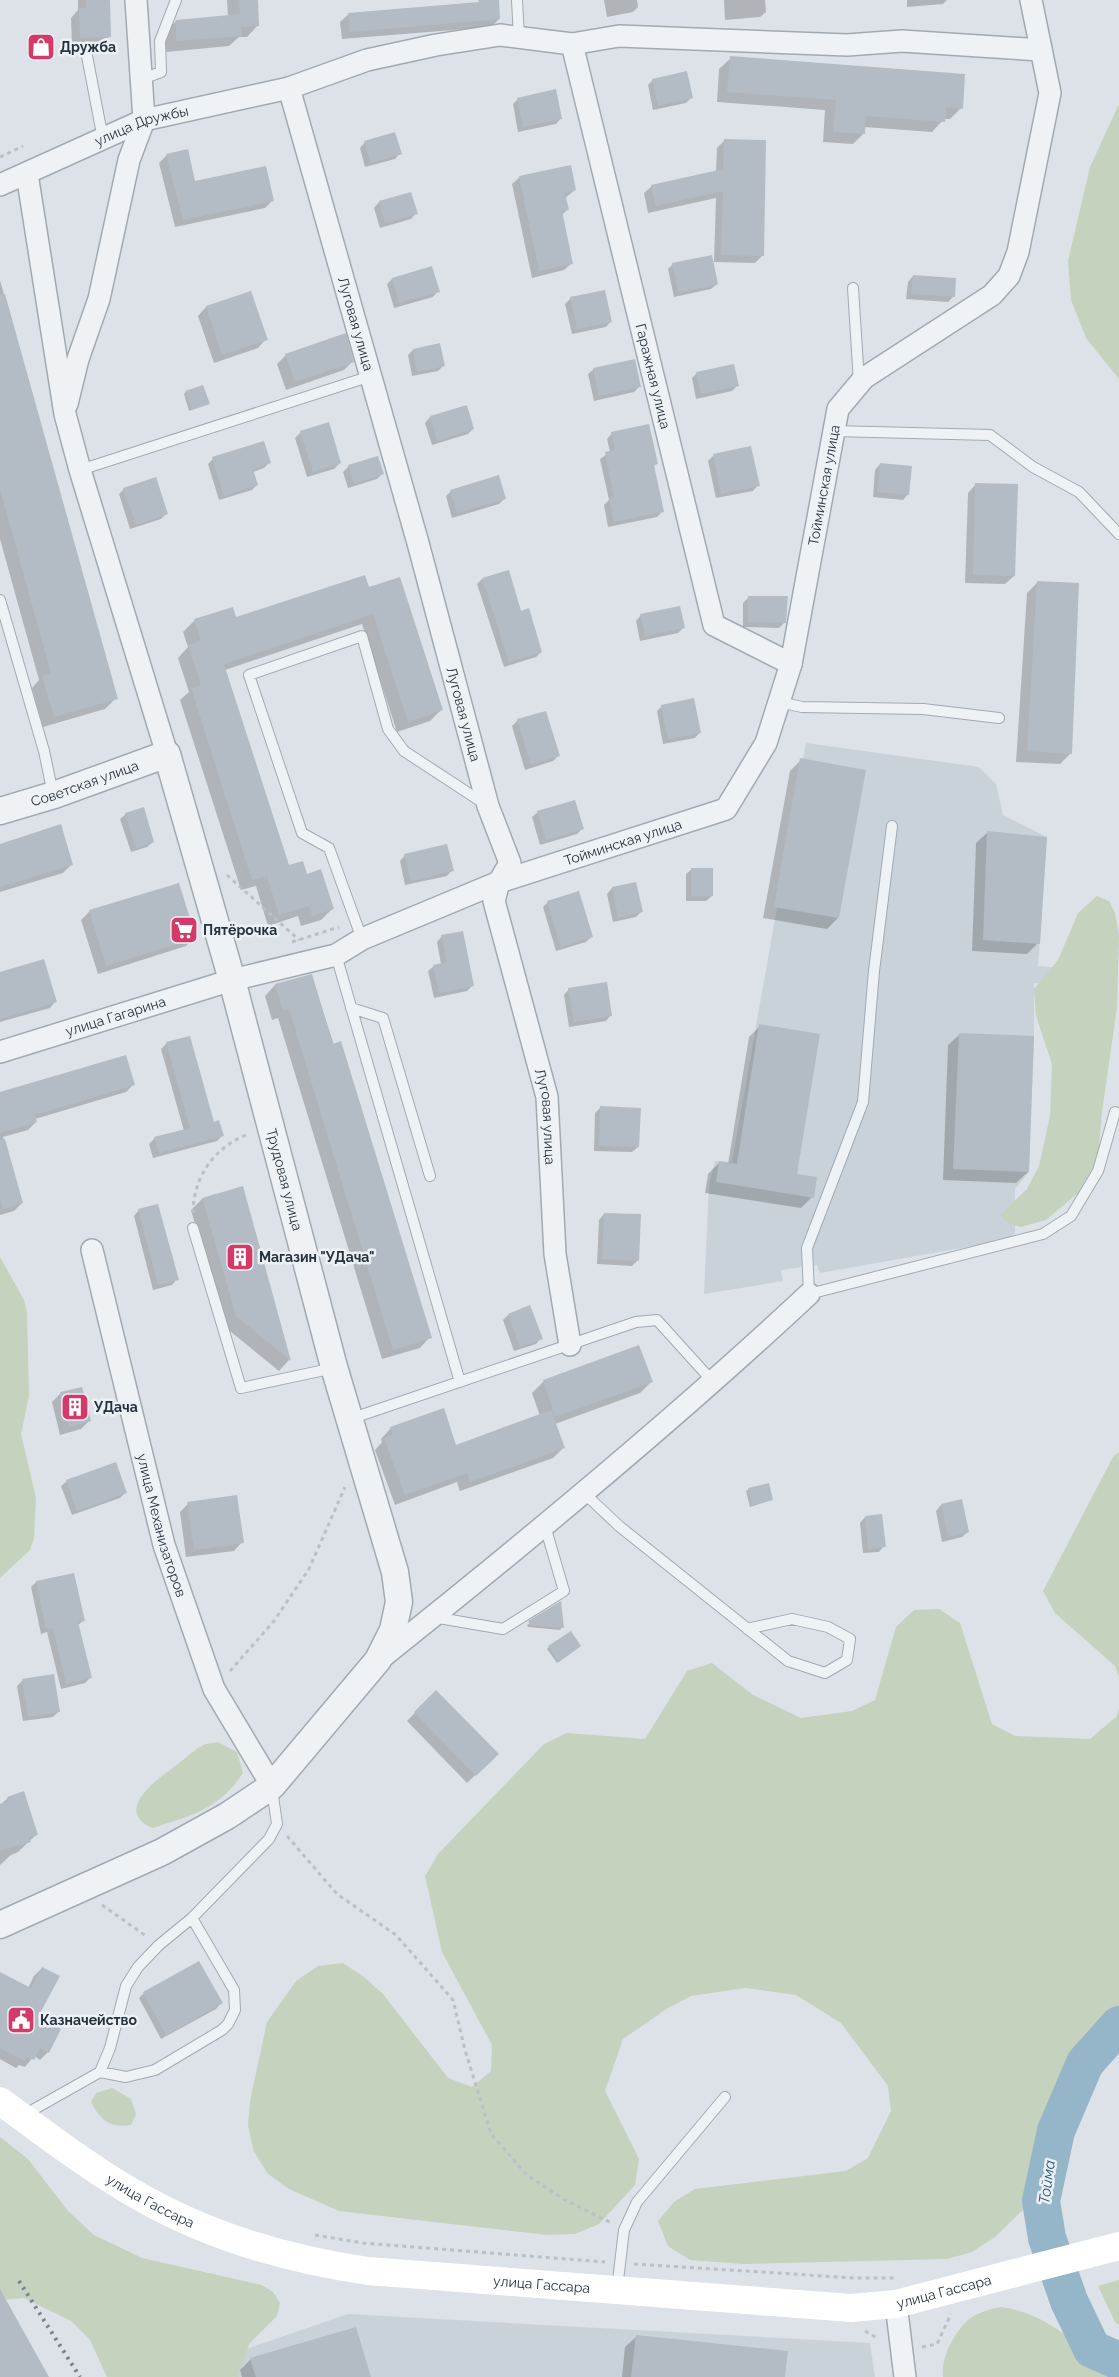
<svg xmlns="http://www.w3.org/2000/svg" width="1119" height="2377" viewBox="0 0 1119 2377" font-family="Raleway,sans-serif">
<rect width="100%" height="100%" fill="#dce2e7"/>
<!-- built -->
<path fill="#cad2d9" d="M806,743L979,767L996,784L1003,815L1047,837L1038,966L1061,968L1059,983H1034V1036L1029,1172L1015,1189V1233L1007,1240L820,1273L817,1265L781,1270L783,1281L704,1294L709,1184L715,1161L732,1162Z
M348,2314L870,2343L875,2377H209L217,2359Z"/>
<!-- green -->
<path fill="#c5d2bd" d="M1119,104V379L1086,338L1071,300L1068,261L1090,167Z
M1097,896L1109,901L1115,913L1119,937L1117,1007L1102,1112L1098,1159L1078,1193L1046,1220L1021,1227L1009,1224L1000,1215L1027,1189L1039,1166L1050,1116L1052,1064L1036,1016L1034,989L1058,960L1078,913Z
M0,1257L24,1300L27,1313L29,1396L21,1434L36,1498L34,1538L30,1550L0,1578Z
M1119,1452V1678L1115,1666L1055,1613L1043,1591L1113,1457Z
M939,1609L960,1623L992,1724L1015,1736L1090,1739L1117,1716L1119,1708V2008L1081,2047L1056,2096L1032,2201L995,2237L972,2252L947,2259L743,2264L690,2260L668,2246L658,2221L674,2202L695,2189L846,2171L868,2158L891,2111L888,2086L841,2023L796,1995L745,1988L691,1996L668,2008L623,2039L605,2091L639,2159L635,2185L599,2224L575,2234L548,2235L339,2211L289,2189L268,2174L254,2152L248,2126L250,2101L267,2022L296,1981L318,1966L343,1963L364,1977L383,1994L448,2078L472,2087L491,2071L492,2045L442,1952L425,1876L438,1854L544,1744L567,1733L645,1739L687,1671L712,1663L753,1695L801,1718L852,1711L875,1700L896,1627L914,1610Z
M218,1742L237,1752L243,1773C219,1809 192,1816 152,1828C112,1809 159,1778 178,1764C186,1758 197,1747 206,1744C210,1743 214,1743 218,1742Z
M112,2088L131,2099L136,2114L131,2125C110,2128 101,2121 91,2102L96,2093Z
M0,2137L28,2159L68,2211L94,2235L142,2258L262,2285L273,2292L280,2303L277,2316L249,2344L238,2377H107L90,2340L71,2321L24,2298L0,2300Z
M1119,2280V2325L1115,2322L1098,2286Z
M1001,2307C1049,2314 1079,2346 1114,2377H943C941,2358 952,2337 965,2323C973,2314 989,2309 1001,2307Z"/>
<!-- shadow -->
<path fill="#0003" d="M78,0H109L110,36L102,44L72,45L71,18L78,10Z
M227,0H256L258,25L247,37H239L229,46L166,52L165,32L176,21L228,17Z
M604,0H637L638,7L633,12L607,17Z
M724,0H765L766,12L760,17L725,20Z
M907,0H947L943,4L907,7Z
M349,14L499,19L491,27L342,39L340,22Z
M731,58L961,108L950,119H944L932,132L864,127V133L853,144L823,142L825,110L717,102L719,69Z
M653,80L691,98L686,103L653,110L648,85Z
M518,99L561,118L556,124L518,132L513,104Z
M725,140L763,255L755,263L714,262L716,198L648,213L644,193L652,186L716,172L717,148Z
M365,142L400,153L395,159L365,167L360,148Z
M167,155L194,183L272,201L265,208L175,227L159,163Z
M520,177L575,190L565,198L567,210L562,215L572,263L564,270L532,278L512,184Z
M411,193L416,213L411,219L380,228L374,208L379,202Z
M673,264L717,284L711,289L674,297L668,269Z
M913,276L953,297L948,302L906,299L908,282Z
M392,279L438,291L433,297L394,308L387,284Z
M0,280L116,698L105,709L43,727L32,688L39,680L0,539Z
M250,292L266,339L258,348L214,363L198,316L206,307Z
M571,298L611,321L606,327L572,334L565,304Z
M413,350L443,366L438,371L412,376L408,355Z
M286,355L352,362L344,370L286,390L277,364Z
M594,369L639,387L634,392L594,401L588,374Z
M697,373L738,385L732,391L696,399L692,378Z
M186,392L208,403L189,411L184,394Z
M430,417L473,429L468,434L432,445L425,423Z
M301,432L340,463L334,469L307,477L295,438Z
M612,433L656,464L653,467L663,511L657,517L608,527L604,505L609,500L600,459L610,452L607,439Z
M713,456L758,485L753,491L716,498L708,461Z
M213,459L269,463L264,468L253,472L257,485L252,490L219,500L208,464Z
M880,464L908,494L903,500L873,497L875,470Z
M349,466L382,474L377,479L348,488L343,472Z
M976,484L1014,576L1005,584L965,583L968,493Z
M124,489L166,514L161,519L130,529L119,494Z
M451,491L505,498L499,504L452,518L446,496Z
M482,579L520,613L541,652L536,657L504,667L477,584Z
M1038,582L1071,753L1060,764L1016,762L1027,593Z
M368,589L441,710L430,721L397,732L362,624L225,670L288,867L306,875L332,909L321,920L301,926L298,916L268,926L256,886L241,890L180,700L189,692L178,658L188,647L183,632L194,621L232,608L236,618Z
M749,597L785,622L779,628L743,627V603Z
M641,615L683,628L678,633L640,641L636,621Z
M662,706L700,732L695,738L663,744L657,711Z
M518,720L558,756L553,761L525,770L512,726Z
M801,760L864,771L838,918L827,929L763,918L790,771Z
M538,812L582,829L577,834L540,845L532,817Z
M126,814L153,842L147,847L131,852L120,819Z
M988,832L1038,943L1027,954L972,951L976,843Z
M0,845L71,865L63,873L0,892Z
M405,855L452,870L447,876L405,885L400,861Z
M692,869L712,896L706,901H686V874Z
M178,884L194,938L186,946L98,974L81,920L89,912Z
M612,888L641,912L636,917L613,922L607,894Z
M548,902L591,937L586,942L556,951L543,907Z
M442,936L473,985L467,991L434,998L428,971L434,966L441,964L437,942Z
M0,974L55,1002L50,1008L0,1022V1028Z
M311,975L430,1337L420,1348L382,1359L278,1018L272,1020L265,996L275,985Z
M569,989L611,1015L606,1021L569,1027L564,995Z
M760,1026L796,1175L812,1197L801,1208L705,1193L708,1174L719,1163L728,1164L749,1037Z
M960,1034L1028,1172L1016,1183L943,1180L948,1045Z
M167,1043L222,1136L217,1141L153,1158L149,1144L155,1138L184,1131L161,1049Z
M134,1084L126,1092L35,1119L36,1122L28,1130L3,1137L22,1203L14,1211L0,1215V1094Z
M601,1107L638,1147L632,1152L594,1151L595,1113Z
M242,1188L289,1360L279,1371L225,1327L191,1210L202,1199Z
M139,1210L177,1279L172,1285L153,1290L134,1216Z
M604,1214L638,1260L632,1266L597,1264L599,1220Z
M508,1315L541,1338L536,1344L514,1351L503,1320Z
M639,1347L651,1382L640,1393L555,1424L563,1448L553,1458L460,1491L457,1482L395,1505L375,1450L382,1442L381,1439L391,1428L456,1446L540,1416L532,1393L543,1382Z
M81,1388L89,1421L81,1429L60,1435L52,1402L60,1394Z
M67,1481L126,1492L120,1498L72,1515L61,1486Z
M749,1489L772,1500L750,1507L746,1491Z
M188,1504L242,1542L234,1551L186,1557L180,1512Z
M941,1505L968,1532L962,1537L942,1542L936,1511Z
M865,1517L884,1546L879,1552L863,1553L860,1523Z
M36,1582L83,1621L77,1626L90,1678L85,1683L61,1689L47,1632L41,1634L31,1587Z
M560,1603L562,1627L560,1630L528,1627L527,1625Z
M549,1647L578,1648L557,1663L547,1649Z
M23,1680L59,1711L53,1717L23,1721L17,1686Z
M436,1691L497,1754L467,1783L407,1721Z
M8,1798L36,1835L18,1852L11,1855L0,1865V1805Z
M42,1968L36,2018L48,2052L40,2060L34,2056L25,2067L19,2065L16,2068L0,2059V1973L28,1988L34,1976Z
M144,1993L221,2003L216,2009L161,2039L139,1998Z
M637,2336L784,2377H622L625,2347Z
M251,2359L369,2377H242L240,2370Z"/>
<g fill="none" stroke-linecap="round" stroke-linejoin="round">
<!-- river -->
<path stroke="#95b6c9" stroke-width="38" d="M1119,2025L1085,2063L1056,2131L1041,2201L1047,2238L1069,2301L1092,2349L1119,2361"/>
</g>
<!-- building -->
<path fill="#b3bcc4" d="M86,0H110L111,37L80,38L79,8H86Z
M239,0H258L259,26L241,27L242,36L176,41V20L240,14Z
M478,0H499L500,19L350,32L348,13L479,2Z
M730,56L965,74L963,109L946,107L945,122L866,116L865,134L833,132L836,100L727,92Z
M687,71L693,98L658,106L652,79Z
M556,89L562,119L523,127L517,98Z
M395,132L402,154L371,163L364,141Z
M724,139L766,140L764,256L721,255L723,191L656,206L651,185L723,169Z
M188,149L195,181L266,166L274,201L183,220L166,154Z
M571,165L576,190L565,193L569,210L562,211L573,264L539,271L519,176Z
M411,192L418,214L385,223L379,201Z
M712,255L718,284L679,293L672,263Z
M432,266L440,292L399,303L392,278Z
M913,275L956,278L955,297L911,294Z
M605,290L612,322L577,329L570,297Z
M251,291L268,340L222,355L206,306Z
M0,294H5L118,699L54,717L42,676L51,673L0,489Z
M346,333L354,362L295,382L285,354Z
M440,343L445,366L417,372L413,349Z
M635,359L641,387L599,396L593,368Z
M734,364L739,386L701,394L696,372Z
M203,385L210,404L192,410L185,391Z
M467,405L474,429L437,441L430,416Z
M329,422L341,463L313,472L300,431Z
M649,424L658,464L654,465L664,512L614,522L609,498L614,497L605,452L615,450L611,432Z
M264,441L271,463L253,469L258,485L224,496L212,457Z
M751,446L760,486L721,494L713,454Z
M378,456L384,474L354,484L348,465Z
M880,463L912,466L909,495L877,492Z
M499,475L506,499L457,513L450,490Z
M156,477L168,514L136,525L123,488Z
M975,483L1018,484L1015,576L973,575Z
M509,570L521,611L529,608L542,652L509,662L482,578Z
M365,575L369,587L400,577L443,710L408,722L373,614L224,664L289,865L303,861L307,874L321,869L334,909L312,916L309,906L279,915L267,876L252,880L191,688L201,685L188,645L201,641L194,619L233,607L236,617Z
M1037,581L1079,583L1072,754L1027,751Z
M748,596H788L786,623L748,622Z
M680,606L685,628L645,636L640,614Z
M694,698L701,733L668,739L661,705Z
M546,711L560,756L531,765L517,719Z
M800,758L866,770L839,918L774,907Z
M575,800L584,829L546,840L537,811Z
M144,807L154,842L136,848L125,813Z
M61,824L73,865L0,887V844Z
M987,831L1047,837L1040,944L983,940Z
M447,844L454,871L411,881L404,854Z
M691,868H713V896H691Z
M636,882L643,912L618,918L612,887Z
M179,883L196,938L106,966L89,910Z
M579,891L593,937L561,947L547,901Z
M463,931L474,986L439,993L433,965L447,962L441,935Z
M44,959L57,1002L0,1019V972Z
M312,974L333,1044L341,1041L432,1338L393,1350L289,1009L283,1010L275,984Z
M607,982L612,1016L574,1022L568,988Z
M759,1024L820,1034L797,1174L817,1177L814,1198L716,1182L719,1161L737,1164Z
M959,1033L1034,1036L1029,1172L953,1169Z
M190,1036L214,1122L219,1120L224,1136L159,1153L154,1137L190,1128L166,1042Z
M126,1055L135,1085L35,1115L37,1122L0,1133V1092Z
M600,1106L641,1108L639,1147L599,1146Z
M5,1139L23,1203L3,1209L0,1199V1140Z
M243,1186L291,1361L236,1316L202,1198Z
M158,1204L179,1280L158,1285L138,1209Z
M604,1213L641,1214L639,1261L602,1259Z
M530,1305L543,1339L520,1347L508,1314Z
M639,1345L653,1382L555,1417L543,1380Z
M82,1387L91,1421L69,1427L60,1392Z
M444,1408L456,1445L551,1410L565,1448L470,1482L467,1473L405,1495L384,1438L393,1435L390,1427Z
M116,1462L127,1493L77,1511L66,1480Z
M769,1483L773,1500L752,1505L748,1488Z
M237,1495L244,1543L194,1550L187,1502Z
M962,1499L969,1532L948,1537L941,1504Z
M882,1514L886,1547L868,1549L865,1516Z
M74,1573L85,1621L78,1622L92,1678L66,1684L53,1628L46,1629L36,1581Z
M561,1601L564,1628L531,1625L528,1621Z
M571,1631L581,1646L559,1662L548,1646Z
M54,1674L60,1712L28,1717L22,1679Z
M436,1690L499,1754L476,1776L414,1712Z
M24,1791L38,1835L29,1837L31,1842L0,1851V1804L9,1802L7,1797Z
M199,1961L223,2003L166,2035L143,1992Z
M42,1967L60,1976L38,2017L61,2029L49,2053L40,2048L34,2060L27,2057L25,2061L0,2048V1972L31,1988Z
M0,2289L49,2377H0Z
M356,2327L371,2377H256L250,2358Z
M636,2335L788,2351L785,2377H631Z"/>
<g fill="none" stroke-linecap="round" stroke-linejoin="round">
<defs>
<path id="service" d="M517,0L519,38
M87,56L103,139
M142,79L161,72L160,41L176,0
M853,288L859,382
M834,431L990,435L1033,467L1079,492L1119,534
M80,470L371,376
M0,600L44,751L53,794
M779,702L802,707L923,709L999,718
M892,826L874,971L863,1102L807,1248L809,1294L1043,1234L1071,1216L1098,1171L1115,1112
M362,939L329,848L302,833L249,675L362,636L388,729L404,751L485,804
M336,955L460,1382
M351,1008L383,1018L430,1176
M193,1228L241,1388L334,1368
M350,1419L636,1322L657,1320L714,1383
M584,1493L619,1526L788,1661L825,1673L847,1660L850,1639L828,1627L792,1619L747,1629
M433,1617L503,1629L564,1591L545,1526
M100,2072L126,2077L155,2070L222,2030L228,2024L235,2010L234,1990L192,1918
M22,2116L100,2072L110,2048L126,1986L138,1967L159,1945L192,1918L269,1839L277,1824L272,1789
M617,2289L624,2230L637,2202L725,2097"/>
<g id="minor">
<path id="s1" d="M572,44L714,625L791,664"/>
<path id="s2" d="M289,88L418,543L488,806L510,863L499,882L494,901L547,1097L555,1254L570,1345"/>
<path d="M27,174L65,414L80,470L167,754"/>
<path id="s3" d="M0,185L144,120L289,88L367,60L436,45L500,35L572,44L619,36L847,45L902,41L1041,50"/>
<path d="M67,404L78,359L99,299L129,160L144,120L136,0"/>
<path id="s4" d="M0,1052L232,980L336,955L362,939L499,882L726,809L766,743L791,664L838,409L864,378L992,295L1009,276L1018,252L1050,93L1031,0"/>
<path id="s5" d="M92,1250L164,1545L214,1689L272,1786"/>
<path d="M381,1658C528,1541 672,1422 809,1294"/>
<path d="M896,2304L905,2377"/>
</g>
<g id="tertiary">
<path id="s6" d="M0,811L54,795L167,754L232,980L334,1367L395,1572L399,1602L393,1630L378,1660L272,1786L227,1816L162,1852L0,1925"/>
</g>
</defs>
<!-- service casing -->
<use href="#service" stroke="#a1aab1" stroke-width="12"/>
<!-- minor casing -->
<use href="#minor" stroke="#a1aab1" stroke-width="24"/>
<!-- tertiary casing -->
<use href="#tertiary" stroke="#a1aab1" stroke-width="29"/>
<!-- path -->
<path stroke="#bac0c5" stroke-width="3" stroke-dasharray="4 4" stroke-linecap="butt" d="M0,157L23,146
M227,875L299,940
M292,942L339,927
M193,1213C193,1177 215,1146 249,1134
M230,1671L274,1621L309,1569L345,1487
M287,1836L337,1894L396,1935L453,2000L465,2050L491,2134L527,2175L563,2199L612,2223
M102,1905L146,1936
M315,2235L363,2243L605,2262
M634,2264L855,2278H897
M865,2331L879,2339
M922,2347L937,2344L951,2314"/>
<!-- service -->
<use href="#service" stroke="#eff2f5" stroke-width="10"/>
<!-- minor -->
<use href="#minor" stroke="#eff2f5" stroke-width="21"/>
<!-- tertiary -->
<use href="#tertiary" stroke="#eff2f5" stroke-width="26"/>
<!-- secondary -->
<path stroke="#fff" stroke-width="28" id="s7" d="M0,2101C44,2133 88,2167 135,2194C207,2236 285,2259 368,2271L851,2308L896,2304L1119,2246"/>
<!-- rail -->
<path stroke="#758491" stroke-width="4" stroke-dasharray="2.5 5" stroke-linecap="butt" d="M19,2281L80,2377"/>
</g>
<!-- icons -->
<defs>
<symbol id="shop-square" viewBox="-11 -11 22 22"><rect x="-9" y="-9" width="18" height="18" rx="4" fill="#d43a67" stroke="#ecf1f5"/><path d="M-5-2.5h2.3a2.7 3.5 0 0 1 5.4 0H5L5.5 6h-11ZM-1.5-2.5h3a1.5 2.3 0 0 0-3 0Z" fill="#fff"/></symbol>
<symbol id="supermarket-square" viewBox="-11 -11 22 22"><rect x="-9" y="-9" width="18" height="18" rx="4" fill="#d43a67" stroke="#ecf1f5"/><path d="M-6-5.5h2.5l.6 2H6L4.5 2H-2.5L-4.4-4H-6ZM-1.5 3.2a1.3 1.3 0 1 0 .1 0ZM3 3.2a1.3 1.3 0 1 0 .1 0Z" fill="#fff"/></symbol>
<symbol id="building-square" viewBox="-11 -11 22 22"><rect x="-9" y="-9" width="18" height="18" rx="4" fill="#d43a67" stroke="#ecf1f5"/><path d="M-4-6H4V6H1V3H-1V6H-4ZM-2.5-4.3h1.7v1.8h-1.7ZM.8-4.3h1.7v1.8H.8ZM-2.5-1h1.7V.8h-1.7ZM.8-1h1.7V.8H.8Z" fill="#fff"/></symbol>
<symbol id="civic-square" viewBox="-11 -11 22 22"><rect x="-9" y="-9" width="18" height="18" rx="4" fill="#d43a67" stroke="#ecf1f5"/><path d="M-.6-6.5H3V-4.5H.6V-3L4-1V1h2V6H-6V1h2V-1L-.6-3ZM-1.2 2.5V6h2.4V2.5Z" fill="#fff"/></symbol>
</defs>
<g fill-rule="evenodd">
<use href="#shop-square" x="25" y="31" width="32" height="32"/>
<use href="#supermarket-square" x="168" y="914" width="32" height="32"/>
<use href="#building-square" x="224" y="1241" width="32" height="32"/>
<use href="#building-square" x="59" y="1391" width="32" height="32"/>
<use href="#civic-square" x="5" y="2004" width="32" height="32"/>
</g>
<g text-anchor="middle" stroke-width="5" stroke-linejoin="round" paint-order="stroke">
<!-- poi labels -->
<g font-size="14" font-weight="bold" fill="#25323e" stroke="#ecf1f5" text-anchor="start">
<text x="60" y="52">Дружба</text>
<text x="203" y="935">Пятёрочка</text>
<text x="259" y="1262">Магазин "УДача"</text>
<text x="94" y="1412">УДача</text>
<text x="40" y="2025">Казначейство</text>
</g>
<!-- street labels -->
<g font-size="14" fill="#25323e" stroke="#ecf1f5">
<text dy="5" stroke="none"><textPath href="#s3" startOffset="154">улица Дружбы</textPath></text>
<text dy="5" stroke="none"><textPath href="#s2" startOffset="245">Луговая улица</textPath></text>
<text dy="5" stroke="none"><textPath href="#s1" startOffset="342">Гаражная улица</textPath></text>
<text dy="5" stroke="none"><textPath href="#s4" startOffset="1109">Тойминская улица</textPath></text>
<text dy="5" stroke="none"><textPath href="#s2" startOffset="650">Луговая улица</textPath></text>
<text dy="5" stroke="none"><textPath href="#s6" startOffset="89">Советская улица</textPath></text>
<text dy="5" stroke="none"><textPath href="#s4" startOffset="659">Тойминская улица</textPath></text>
<text dy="5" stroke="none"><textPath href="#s4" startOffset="121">улица Гагарина</textPath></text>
<text dy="5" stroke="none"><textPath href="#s2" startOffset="1070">Луговая улица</textPath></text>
<text dy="5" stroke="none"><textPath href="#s6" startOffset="618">Трудовая улица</textPath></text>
<text dy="5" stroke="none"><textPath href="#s5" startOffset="284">улица Механизаторов</textPath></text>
<text dy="5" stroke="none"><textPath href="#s7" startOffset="181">улица Гассара</textPath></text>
<text dy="5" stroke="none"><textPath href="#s7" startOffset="585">улица Гассара</textPath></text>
<text dy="5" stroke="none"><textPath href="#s7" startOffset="990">улица Гассара</textPath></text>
</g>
<!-- water labels -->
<g font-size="15" font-style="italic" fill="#2e5774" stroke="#ecf1f5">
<text transform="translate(1047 2182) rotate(-82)" y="5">Тойма</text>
</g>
</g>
</svg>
